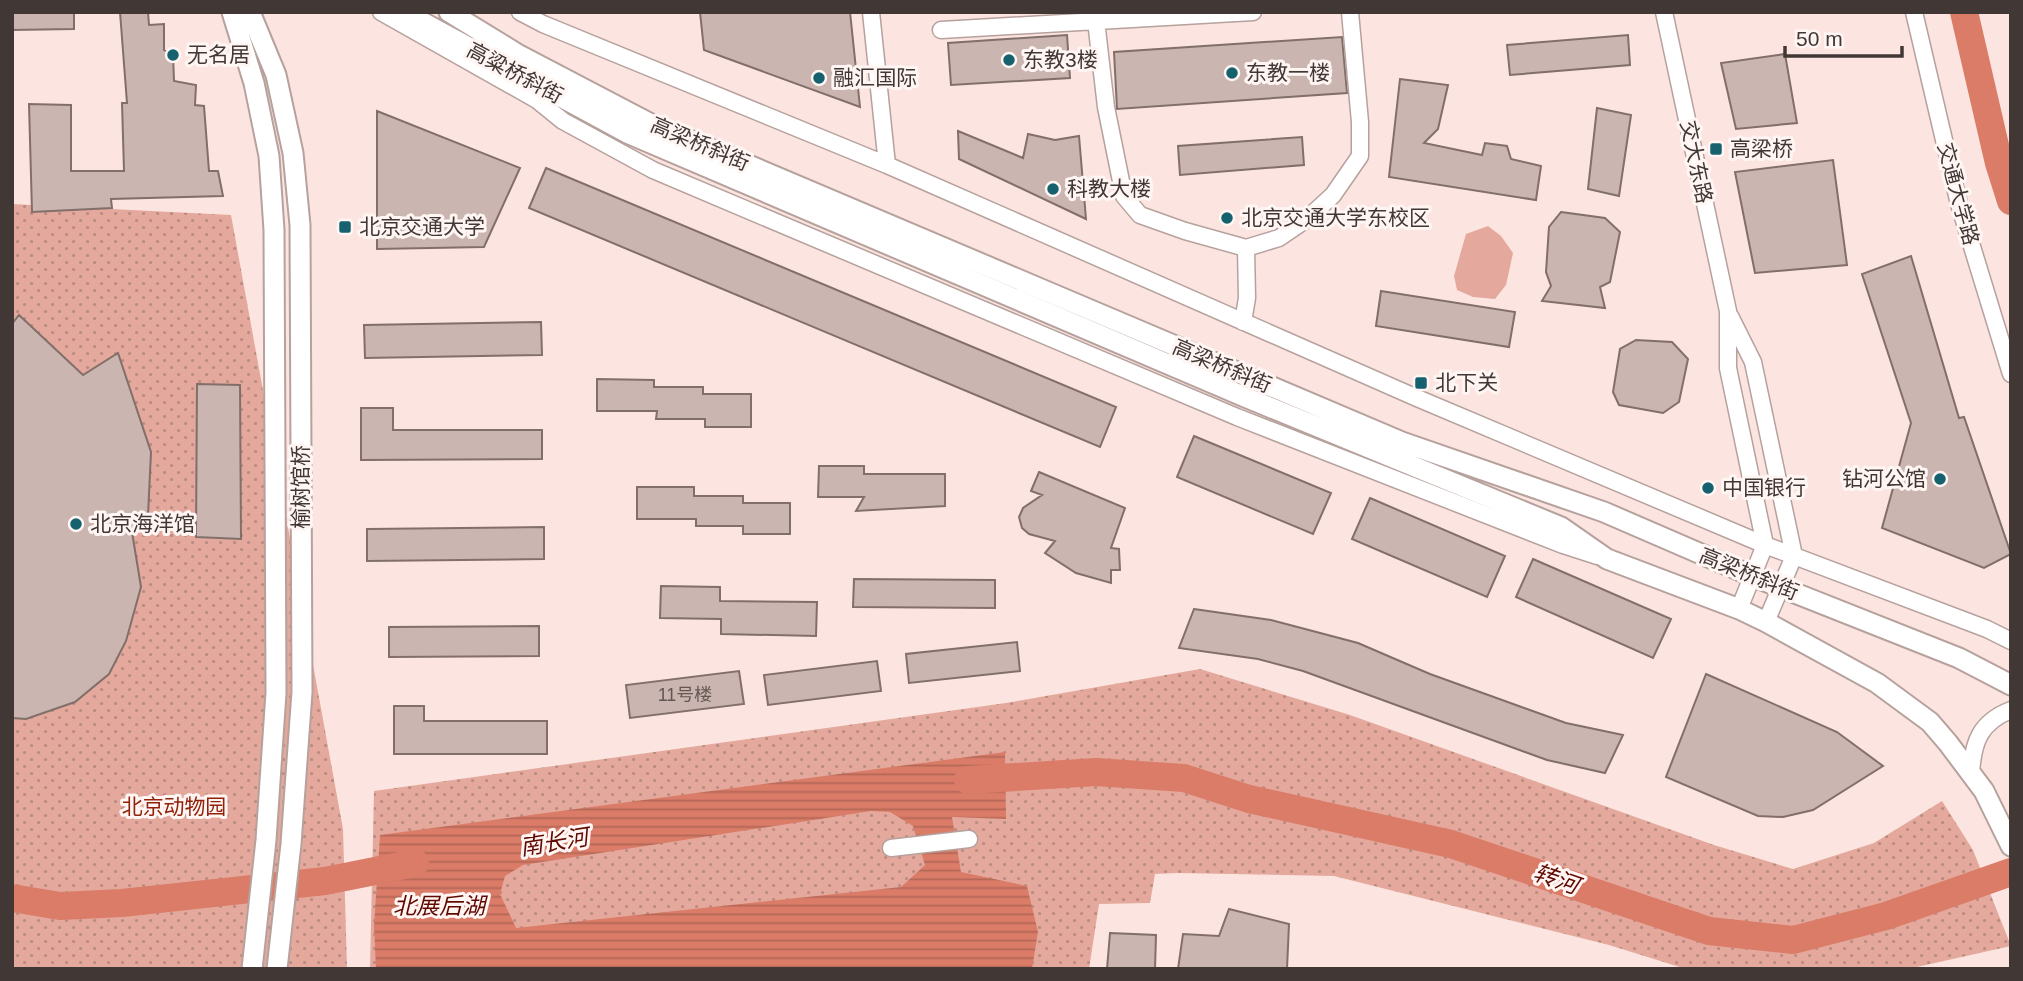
<svg xmlns="http://www.w3.org/2000/svg" width="2023" height="981" viewBox="0 0 2023 981" font-family="Helvetica,'Noto Sans SC',sans-serif">
<defs>
<pattern id="park-dots" width="8" height="8" patternUnits="userSpaceOnUse" patternTransform="scale(1.75)"><rect width="8" height="8" fill="#e4a99c"/><path d="M2 2h.1M6 6h.1" fill="none" stroke="#ba8b80" stroke-width="1.8" stroke-linecap="round"/></pattern>
<pattern id="water-rules" width="6" height="5" patternUnits="userSpaceOnUse" patternTransform="scale(1.75)"><rect width="6" height="5" fill="#da7c68"/><path d="M0 2.5h6" fill="none" stroke="#b26756"/></pattern>
</defs>
<rect width="100%" height="100%" fill="#fce5e0"/>
<!-- park -->
<path fill="url(#park-dots)" d="M12,204L231,215L343,829L347,969H12Z
M1200,669L1350,715L1714,845L1793,869L1874,843L1942,801L1973,850L2011,946L1908,969H1686L1609,945L1334,876L1177,873L1155,874L1150,903L1099,904L1089,969H370L374,791L1006,703Z"/>
<!-- pitch -->
<path fill="#e4a99c" d="M1488,226L1501,236L1513,253L1506,285L1495,299L1473,297L1457,290L1454,276L1466,234Z"/>
<!-- water -->
<path fill="url(#water-rules)" fill-rule="evenodd" d="M1005,752L1006,819L952,817L961,872L1027,886L1038,932L1032,969H376L374,926L380,835ZM871,811L890,812L913,826L925,865L901,887L516,928L500,894L505,876L523,865Z"/>
<g fill="none" stroke-linecap="round" stroke-linejoin="round">
<!-- river -->
<path stroke="#da7c68" stroke-width="28" d="M1964,12L1999,163L2011,201
M968,780L1096,772L1184,778L1249,799L1451,844L1709,931L1793,940L1886,916L2011,872
M12,898L60,906L122,903L325,881L415,863"/>
</g>
<!-- building -->
<path fill="#cab5b0" stroke="#826f6a" stroke-width="2" d="M12,12H74V29L12,30Z
M120,12H148L149,25L164,24V50L173,55L174,81L196,85L195,105L204,106L209,171H218L223,196L111,199L112,208L32,212L29,104L71,105V171H124L122,103H127Z
M700,12H850L860,107L704,50Z
M1067,35L1070,78L951,85L948,43Z
M1628,35L1630,65L1510,75L1507,45Z
M1342,37L1347,93L1117,109L1114,52Z
M1785,54L1797,123L1736,129L1721,63Z
M1400,79L1448,85L1438,129L1424,143L1482,155L1485,143L1507,146L1511,159L1541,166L1536,200L1389,177Z
M1597,108L1631,115L1619,196L1588,189Z
M377,111L520,168L484,247L377,249Z
M958,131L1023,158L1028,134L1055,140L1079,136L1086,219L959,159Z
M1302,137L1304,165L1180,175L1178,146Z
M1833,160L1847,265L1755,273L1735,172Z
M546,168L1116,407L1100,447L529,208Z
M1561,212L1605,218L1620,232L1610,282L1600,287L1605,308L1542,301L1551,286L1546,272L1549,227Z
M1911,256L1959,418L1964,417L2011,554L1984,568L1882,528L1911,423L1862,274Z
M1381,291L1515,312L1509,347L1376,326Z
M19,315L83,375L118,353L151,452L148,516L132,532L141,587L126,641L109,674L75,702L26,719L12,718V324Z
M541,322L542,355L365,358L364,325Z
M1636,340L1672,342L1688,359L1679,402L1663,413L1619,405L1613,392L1620,349Z
M597,379L654,380V387H703V394H751V427H705V419H656L657,411H597Z
M197,384L240,385L241,539L196,537Z
M361,408H393V430H542V459L361,460Z
M1194,436L1331,493L1313,534L1177,477Z
M819,466H864V474H945V506L856,511L864,497H818Z
M1039,472L1125,508L1111,548L1119,549L1120,570H1111V583L1076,573L1045,553L1055,541L1029,534L1022,528L1019,517L1023,508L1042,495L1031,491Z
M637,487H694V496H743V503H790V534H743V526H696V519H637Z
M1370,498L1505,556L1487,597L1352,539Z
M544,527V559L367,561V529Z
M1533,559L1671,619L1653,658L1516,597Z
M854,579L995,580V608L853,607Z
M661,586L720,587V601L817,602L816,636L721,634V619L660,618Z
M1194,609L1271,620L1358,643L1430,674L1566,723L1623,735L1605,773L1547,760L1303,671L1258,659L1179,648Z
M539,626V656L389,657V627Z
M1017,642L1020,671L909,683L906,654Z
M877,661L881,691L768,705L764,675Z
M739,671L744,704L630,718L626,685Z
M1706,674L1837,732L1883,766L1813,810L1783,817L1758,816L1666,777Z
M394,706H424V721H547V754H394Z
M1229,909L1289,924L1287,969H1178L1183,934L1219,936Z
M1110,933L1156,935L1155,969H1107Z"/>
<g fill="none" stroke-linecap="round" stroke-linejoin="round">
<defs>
<path id="minor" d="M381,12L537,100L563,121L653,170L1237,417L1563,545L1597,556
M520,12L543,24L887,165L1417,398L1765,545L1987,629L2011,641
M871,12L887,165
M1095,12L1106,107L1124,196L1140,215L1185,231L1246,248L1279,238L1307,219L1333,195L1360,156V122L1350,12
M1664,12L1728,311V368L1765,545
M1914,12L1959,204L2011,374
M941,30L1253,12
M1730,316L1753,362L1794,556
M1243,322L1247,298L1246,248
M1739,609L1765,545
M1766,622L1794,556
M1971,773C1973,742 1980,722 2011,710
M891,848L969,839"/>
<path id="major" d="M232,12L254,83L269,156L274,230L276,693L266,840L252,969
M250,12L276,75L293,153L300,225L302,692L291,844L277,969
M404,12L627,133L1245,397L1561,527L1607,559L1739,609L1766,622L1877,683L1930,722L1948,743L1984,791L2011,846
M449,12L519,55L647,122L1402,442L1604,512L1752,576L1959,658L2011,685"/>
</defs>
<!-- minor casing -->
<use href="#minor" stroke="#b6a19d" stroke-width="19"/>
<!-- major casing -->
<use href="#major" stroke="#b6a19d" stroke-width="23"/>
<!-- minor -->
<use href="#minor" stroke="#fff" stroke-width="16"/>
<!-- major -->
<use href="#major" stroke="#fff" stroke-width="19"/>
</g>
<!-- markers -->
<g fill="#16616e" stroke="#fff6f4" stroke-width="2.5">
<circle cx="173" cy="55" r="7"/>
<circle cx="1009" cy="60" r="7"/>
<circle cx="1232" cy="73" r="7"/>
<circle cx="819" cy="78" r="7"/>
<rect x="1709" y="142" width="14" height="14" rx="3.5"/>
<circle cx="1053" cy="189" r="7"/>
<circle cx="1227" cy="218" r="7"/>
<rect x="338" y="220" width="14" height="14" rx="3.5"/>
<rect x="1414" y="376" width="14" height="14" rx="3.5"/>
<circle cx="1940" cy="479" r="7"/>
<circle cx="1708" cy="488" r="7"/>
<circle cx="76" cy="524" r="7"/>
</g>
<g text-anchor="middle" stroke-width="6" stroke-linejoin="round" paint-order="stroke">
<!-- number labels -->
<g font-size="18" fill="#635754">
<text x="685" y="701">11号楼</text>
</g>
<!-- poi labels -->
<g font-size="21" fill="#413836" stroke="#fff6f4" text-anchor="start">
<text x="187" y="62">无名居</text>
<text x="1023" y="67">东教3楼</text>
<text x="1246" y="80">东教一楼</text>
<text x="833" y="85">融汇国际</text>
<text x="1730" y="156">高梁桥</text>
<text x="1067" y="196">科教大楼</text>
<text x="1241" y="225">北京交通大学东校区</text>
<text x="359" y="234">北京交通大学</text>
<text x="1435" y="390">北下关</text>
<text x="1926" y="486" text-anchor="end">钻河公馆</text>
<text x="1722" y="495">中国银行</text>
<text x="90" y="531">北京海洋馆</text>
</g>
<!-- street labels -->
<g font-size="21" fill="#413836" stroke="#fff6f4">
<text transform="translate(515 73) rotate(28)" y="7">高粱桥斜街</text>
<text transform="translate(700 144) rotate(23)" y="7">高梁桥斜街</text>
<text transform="translate(1696 162) rotate(78)" y="7">交大东路</text>
<text transform="translate(1958 194) rotate(75)" y="7">交通大学路</text>
<text transform="translate(1222 366) rotate(23)" y="7">高梁桥斜街</text>
<text transform="translate(301 487) rotate(-90)" y="7">榆树馆桥</text>
<text transform="translate(1749 574) rotate(22)" y="7">高梁桥斜街</text>
</g>
<!-- park labels -->
<g font-size="21" fill="#912109" stroke="#fff6f4">
<text x="174" y="814">北京动物园</text>
</g>
<!-- water labels -->
<g font-size="23" font-style="italic" fill="#600900" stroke="#fff6f4">
<text transform="translate(554 842) rotate(-9)" y="8">南长河</text>
<text transform="translate(1556 879) rotate(19)" y="8">转河</text>
<text x="439" y="914">北展后湖</text>
</g>
</g>
<!-- border -->
<rect width="2023" height="981" fill="none" stroke="#413836" stroke-width="28"/>
<!-- scale -->
<path d="M1785 46v10h117v-10" fill="none" stroke="#413836" stroke-width="3.5"/>
<text x="1796" y="46" font-size="21" fill="#413836" stroke="#fff6f4" stroke-width="5" paint-order="stroke">50 m</text>
</svg>
